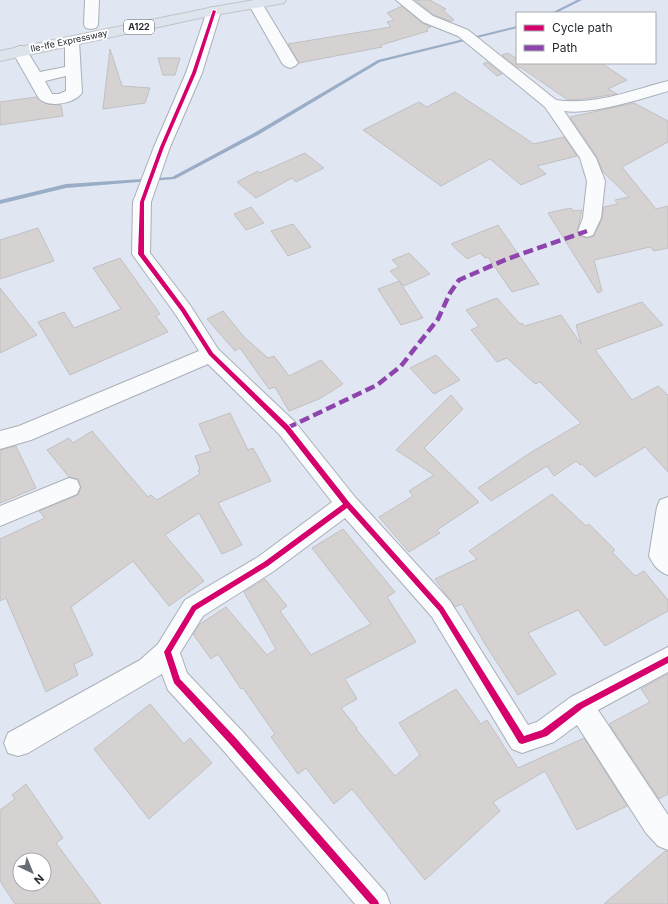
<svg xmlns="http://www.w3.org/2000/svg" width="668" height="904" viewBox="0 0 668 904" font-family="Inter,sans-serif">
<rect width="100%" height="100%" fill="#e0e7f2"/>
<g fill="none" stroke-linecap="round" stroke-linejoin="round">
<!-- stream -->
<path fill="#9aadc7" fill-rule="evenodd" d="M577,0H582L556,13H551Z
M517,26V28L380,62L258,135L175,179L66,188L0,204V200L66,184L172,177L254,133L378,60Z"/>
</g>
<!-- building -->
<path fill="#d6d2d2" stroke="#c0c0c2" fill-rule="evenodd" d="M415,0H430L446,9L443,10L454,20L450,21L434,15Z
M402,6L422,23L431,27L427,28L428,31L381,45L382,47L299,63L288,44L391,27L387,22L394,20L387,13Z
M110,49L122,86L150,88L145,103L103,109Z
M508,53L517,59V63H601L627,80L608,89L617,94L584,99L568,100L520,67L518,68L502,55Z
M158,58H180L175,75H163Z
M487,62L502,74L497,76L483,64Z
M455,92L534,144L564,137L577,156L537,166L546,174L521,185L490,159L441,186L363,130L419,102L427,107Z
M36,97L47,104L61,105L63,116L0,125V102Z
M634,103L668,121V142L622,167L656,209L668,206V248L654,251L650,247L594,260L602,291L598,293L548,213L571,208L573,211L582,210L577,232L581,236L587,238L594,236L602,219L604,207L618,204L615,200L629,197L603,172L597,157L570,117Z
M305,153L324,168L296,182L292,178L256,198L237,182L258,171L260,173Z
M251,207L264,223L246,230L234,214Z
M293,224L311,247L288,256L271,231Z
M498,225L539,284L512,292L488,257L485,258L480,253L467,259L451,244Z
M38,228L54,261L0,279V240Z
M409,253L430,274L404,286L390,271L399,267L392,260Z
M120,258L160,314L156,316L168,332L70,375L38,322L64,312L74,328L121,309L93,268Z
M399,281L423,318L401,325L378,289Z
M0,288L37,335L0,353Z
M497,298L520,324L522,323L525,326L561,315L581,344L576,325L642,302L663,325L595,350L632,400L658,386L668,395V472L645,447L595,477L582,464L580,465L576,461L554,476L547,466L491,501L478,488L530,453L581,423L540,382L535,384L507,358L497,362L471,330L479,326L466,310Z
M223,311L244,337L268,358L274,356L289,376L321,360L343,384L319,399L289,411L275,387L269,389L240,348L235,351L207,319Z
M436,355L460,380L434,394L410,368Z
M451,395L463,409L424,448L479,502L437,530L440,533L409,552L379,517L413,496L409,491L434,475L396,450Z
M230,413L248,450L253,448L271,481L218,503L242,545L222,554L199,513L165,535L204,581L169,606L133,561L71,607L93,655L74,664L78,675L46,692L6,598L0,601V539L45,518L39,511L78,495L81,488L78,479L69,477L47,450L69,438L73,443L92,431L148,497L151,495L157,500L200,474L198,470L200,469L195,456L211,451L199,424Z
M16,446L36,488L0,503V450Z
M552,494L586,526L589,524L615,550L612,552L635,576L644,571L668,600V611L605,646L578,610L528,633L556,674L518,695L485,644L462,604L455,607L435,579L477,559L469,551Z
M343,529L395,592L387,597L416,642L345,679L357,699L341,708L357,728L356,729L395,776L420,755L399,723L456,689L481,724L487,720L518,768L584,738L627,806L577,830L545,771L493,802L500,811L425,880L352,789L334,804L306,768L298,774L271,737L275,734L243,688L241,689L218,654L211,659L193,634L200,624L226,607L267,655L276,649L244,592L265,579L287,606L280,611L311,655L371,624L312,548Z
M668,674V794L659,799L609,724L650,702L641,689Z
M150,704L184,744L190,738L212,763L149,819L94,749Z
M26,784L63,838L56,843L101,904H15L0,881V810L15,799L12,795ZM20,860H44V884H20Z
M665,851H668V904H604Z"/>
<g fill="none" stroke-linecap="round" stroke-linejoin="round">
<defs>
<path id="minor" d="M85,0H99L98,25L96,28L91,29L86,28L84,25Z
M396,0H412L433,16L468,30L556,100C594,106 632,90 668,81V91C641,99 591,115 564,111L596,158L605,181L601,218L593,235L587,237L581,235L578,231L583,218L587,181L580,158L545,107L458,36L423,22Z
M256,1L261,2L263,5L298,63L295,66L290,68L285,66L282,63L249,5L251,2Z
M214,7L219,8L221,11L202,73L170,147L151,202L150,253L190,305L218,349L295,422L355,497L450,601L528,725L537,722L571,697L668,647V672L598,710L668,815V850L658,846L646,833L577,725L554,742L522,753L512,749L432,617L345,518L274,571L203,616L180,653L187,673L242,731L386,893L390,904H355L222,749L168,690L162,674L28,753L18,756L8,753L4,743L8,733L140,660L158,644L185,600L258,557L332,502L279,434L208,364L31,440L0,449V431L19,426L199,351L176,315L132,254L133,202L154,147L186,73L207,11L209,8Z
M72,37L77,38L79,41L82,93C74,104 46,109 38,97L12,51L15,48L20,46L25,48L40,72L65,67V41L67,38ZM66,76V91L59,94H52L45,81Z
M69,478L77,480L80,487L77,494L0,526V506Z
M668,497V575C658,571 654,566 649,556L657,507L660,500Z"/>
<path id="highway" d="M254,0H286L284,3L279,4L214,15L0,61V51L214,7Z"/>
</defs>
<!-- minor casing -->
<use href="#minor" stroke="#aaafb8" stroke-width="2"/>
<!-- highway casing -->
<use href="#highway" stroke="#c0c4c9" stroke-width="2"/>
<!-- minor -->
<use href="#minor" fill="#fafbfd" fill-rule="evenodd"/>
<!-- highway -->
<use href="#highway" fill="#dde4ec" fill-rule="evenodd"/>
<!-- quiet -->
<path stroke="#8e44ad" stroke-width="4.5" stroke-dasharray="10 4.5" stroke-linecap="butt" d="M287,428L377,385L401,366L438,319L450,293L459,280L507,259L587,231"/>
<defs>
<path id="cycleway" d="M213,10L216,11L196,73L164,147L144,202V254L185,309L213,353L289,426L349,502L443,607L524,736L542,730L577,704L668,656V663L583,708L547,736L522,744L519,743L439,611L347,508L268,566L196,610L171,652L180,679L235,737L378,901L379,904H370L229,743L174,683L164,652L192,606L264,562L343,504L285,430L209,355L181,311L138,254L140,202L160,147L192,73Z"/>
</defs>
<!-- cycleway casing -->
<use href="#cycleway" stroke="#fff" stroke-width="2"/>
<!-- cycleway -->
<use href="#cycleway" fill="#d6006c" fill-rule="evenodd"/>
</g>
<g text-anchor="middle" stroke-width="4" stroke-linejoin="round" paint-order="stroke">
<!-- shield labels -->
<rect fill="#fff" stroke="#676b70" stroke-width="1" x="124" y="20" width="30" height="14" rx="3"/>
<g font-size="9" font-weight="bold" fill="#262b32">
<text x="139" y="30">A122</text>
</g>
<!-- far-street labels -->
<g font-size="9" fill="#262b32" stroke="#fff">
<text transform="translate(69 41) rotate(-12)" y="3">Ile-Ife Expressway</text>
</g>
</g>
<!-- legend -->
<rect x="516" y="12" width="140" height="52" fill="#ffffff" stroke="#a8aaad"/>
<rect x="524" y="25" width="20" height="6" fill="#d6006c" stroke="#a8aaad"/>
<text x="552" y="32" font-size="12" fill="#262b32">Cycle path</text>
<rect x="524" y="45" width="20" height="6" fill="#8e44ad" stroke="#a8aaad"/>
<text x="552" y="52" font-size="12" fill="#262b32">Path</text>
<!-- north arrow -->
<g transform="translate(32 872) rotate(136)"><circle r="19" fill="#ffffff" stroke="#a8aaad"/>
<path d="M0-3L7 15L0 10L-7 15Z" fill="#676d75"/>
<text y="-6" font-size="11" font-weight="bold" text-anchor="middle" fill="#262b32">N</text>
</g>
</svg>
